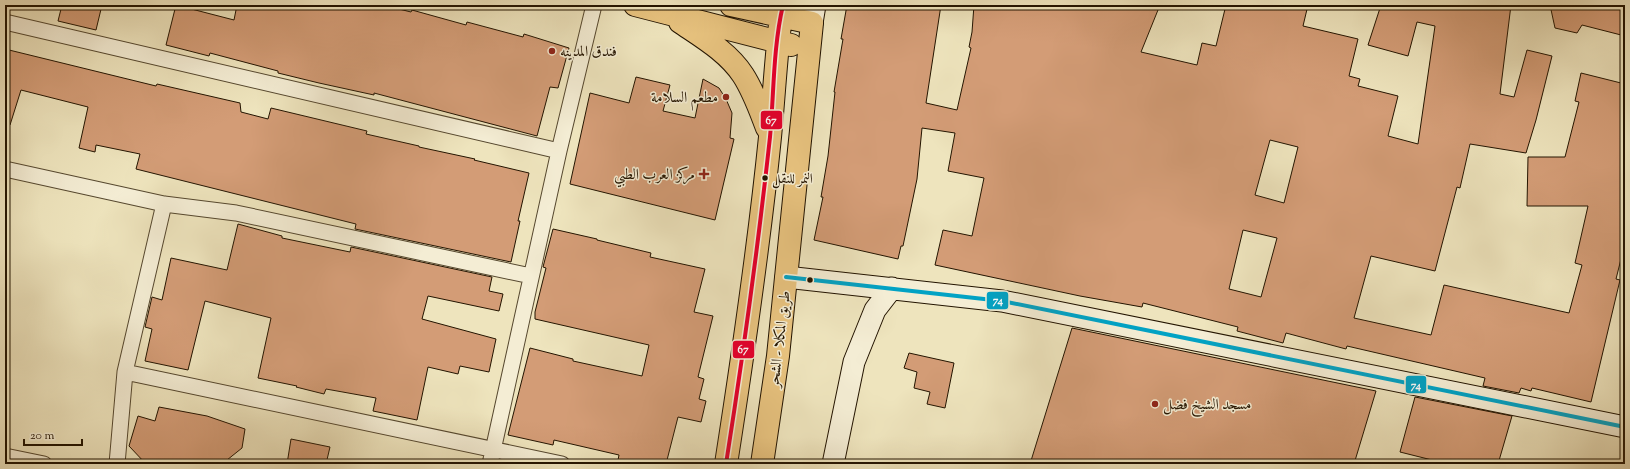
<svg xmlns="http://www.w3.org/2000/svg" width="1630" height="469" viewBox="0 0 1630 469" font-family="'Sorts Mill Goudy',Amiri,serif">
<rect width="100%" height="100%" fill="#eee4bd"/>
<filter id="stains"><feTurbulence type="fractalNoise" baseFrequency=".005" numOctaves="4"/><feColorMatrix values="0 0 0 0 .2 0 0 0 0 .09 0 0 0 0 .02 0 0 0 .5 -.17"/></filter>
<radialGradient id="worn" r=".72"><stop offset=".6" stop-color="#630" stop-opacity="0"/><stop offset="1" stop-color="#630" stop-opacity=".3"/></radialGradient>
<!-- building -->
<path fill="#d39c76" stroke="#231400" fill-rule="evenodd" d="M62,5H102L96,30L58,21Z
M176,5L234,20L237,5H383L411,12L412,10L466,25L467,22L523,37L524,34L569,48L558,88L550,87L537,136L374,93V95L319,83L278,73V71L210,53L209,56L166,45Z
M847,5H941L926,103L957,110L971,48L969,47L972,32L974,5H1160L1141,52L1197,65L1202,43L1216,46L1226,5H1308L1303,26L1358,39L1349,76L1360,79L1358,86L1398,96L1388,136L1418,144L1435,26L1417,22L1408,56L1368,45L1381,5H1511L1500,94L1514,97L1527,50L1552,56L1536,120L1526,153L1470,144L1460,188L1457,187L1435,271L1371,256L1354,318L1431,335L1444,285L1569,313L1582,265L1575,263L1588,206H1527L1528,157H1565L1579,102L1575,101L1581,73L1625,84V243L1616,279L1620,280L1591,402L1532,388L1531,391L1521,388L1519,393L1483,386L1485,378L1347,346L1346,349L1286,333L1283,343L1237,331L1238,327L1143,303L1142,307L1080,296L935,265L943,230L972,236L984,178L948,171L955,133L922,128L917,179L903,246H901L898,259L814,240L823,197H821L828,156L835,92H834L843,39H841ZM1270,140L1298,147L1284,203L1255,195ZM1243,230L1277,238L1261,297L1229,289Z
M1550,5H1625V36L1582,25L1577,33L1555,28Z
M5,49L156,86L157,84L240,103L241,112L268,119L271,108L367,131L366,134L419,146V147L475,159L474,160L529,173L518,221H520L511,262L355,229L356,224L136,169L140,154L96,145L95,152L79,148L88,107L21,90L10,125L5,124Z
M636,77L670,85L663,111L695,118L703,79L719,88L726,99L732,113L730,138L734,139L715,220L570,184L590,93L629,103Z
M238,224L282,236V238L350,252L351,247L492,277L489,291L503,294L499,311L428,296L422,319L496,339L489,372L460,366L458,374L428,367L417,420L373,411L376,398L326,389L324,394L296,387L297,386L258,378L271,318L205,301L188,370L145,361L152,329L145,327L152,297L162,300L171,258L227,270Z
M553,229L597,239V240L651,253L650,257L705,269L694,312L713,316L698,377L704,379L699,399L706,401L701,422L678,417L666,464H637L618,460L619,455L554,440L553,445L508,435L530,348L573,359V361L642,376L649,345L535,319V312L546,268L543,267Z
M1072,328L1376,391L1354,464H1030Z
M909,353L954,363L945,408L927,404L930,392L914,388L917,372L904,368Z
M1415,397L1512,416L1498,464H1448L1400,452Z
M159,407L207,416L245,429L242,448L222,464H146L129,446L138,416L155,421Z
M291,439L330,447L326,464H287Z"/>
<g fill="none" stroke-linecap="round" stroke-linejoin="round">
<defs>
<path id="street" d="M5,22L559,151
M5,169L164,204L236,213L531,276
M125,372L562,464
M5,456L44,464
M117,464L125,372L164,204
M490,464L559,151L594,5"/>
<path id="secondary" d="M812,23L815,5
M786,277L1002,301L1625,427
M833,464L854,362L875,310L892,288"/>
<path id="highway" d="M635,5L791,45
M731,5L812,23L778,356L762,464
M680,22C702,37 728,52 743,75C754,92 760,110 767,128
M726,464C743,355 759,246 770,137C774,96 776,56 781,16"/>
</defs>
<!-- street casing -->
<use href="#street" stroke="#56482f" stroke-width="17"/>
<!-- secondary casing -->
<use href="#secondary" stroke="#231400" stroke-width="23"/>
<!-- highway casing -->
<use href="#highway" stroke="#231400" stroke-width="24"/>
<!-- street -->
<use href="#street" stroke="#f4edd4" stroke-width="15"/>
<!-- secondary -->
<use href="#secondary" stroke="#f4edd4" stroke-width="21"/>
<!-- highway -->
<use href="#highway" stroke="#e7c27e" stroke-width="22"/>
<defs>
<path id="bus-1" d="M726,464C743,356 758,247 770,137C774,93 773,48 783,5"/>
<path id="bus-2" d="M786,277L1002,301L1625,427"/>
</defs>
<!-- bus-1 casing -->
<use href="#bus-1" stroke="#f4edd4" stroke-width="7"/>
<!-- bus-2 casing -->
<use href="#bus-2" stroke="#f4edd4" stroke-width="7"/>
<!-- bus-1 -->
<use href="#bus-1" stroke="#e4002b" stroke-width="4"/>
<!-- bus-2 -->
<use href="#bus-2" stroke="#02a2c4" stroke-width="4"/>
</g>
<!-- markers -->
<g fill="#8f2418" stroke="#f4edd4" stroke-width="1.5">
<circle cx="552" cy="51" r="4"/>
<circle cx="726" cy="97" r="4"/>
<path d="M702 168h4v4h4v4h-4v4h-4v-4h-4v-4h4z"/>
<circle cx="1155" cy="404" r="4"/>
</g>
<g fill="#231400" stroke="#f4edd4" stroke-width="1.5">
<circle cx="765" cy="178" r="3.5"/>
<circle cx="810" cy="280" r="3.5"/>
</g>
<g text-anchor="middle" stroke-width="3" stroke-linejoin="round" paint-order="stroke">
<!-- bus labels -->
<g font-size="14" fill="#231400" stroke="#f4edd4" text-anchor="start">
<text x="772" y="183">النمر للنقل</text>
</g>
<!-- poi labels -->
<g font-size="15" fill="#231400" stroke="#f4edd4" text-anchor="start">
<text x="560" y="56">فندق المدينه</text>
<text x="718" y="102" text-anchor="end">مطعم السلامة</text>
<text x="695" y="179" text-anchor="end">مركز العرب الطبي</text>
<text x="1163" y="409">مسجد الشيخ فضل</text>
</g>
<!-- street labels -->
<g font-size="15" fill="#231400" stroke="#f4edd4">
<text transform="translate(779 339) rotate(-83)" y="5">طريق المكلا - الشحر</text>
</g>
</g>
<g stroke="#f4edd4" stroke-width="1.5">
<rect x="760" y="110" width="23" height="20" rx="4" fill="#e4002b"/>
<rect x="986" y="291" width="23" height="19" rx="4" fill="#02a2c4"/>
<rect x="732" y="340" width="23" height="19" rx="4" fill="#e4002b"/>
<rect x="1405" y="375" width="22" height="19" rx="4" fill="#02a2c4"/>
</g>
<g font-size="11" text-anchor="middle" font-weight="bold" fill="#fff">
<text x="771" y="124">67</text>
<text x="998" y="304">74</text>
<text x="743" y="353">67</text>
<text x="1416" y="389">74</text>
</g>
<!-- margin -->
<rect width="1630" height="469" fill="none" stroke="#eee4bd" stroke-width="20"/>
<rect x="6" y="6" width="1618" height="457" fill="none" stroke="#231400" stroke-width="2"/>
<rect x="10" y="10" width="1610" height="449" fill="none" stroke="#231400"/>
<!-- scale -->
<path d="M24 439v6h58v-6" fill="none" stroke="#231400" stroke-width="2"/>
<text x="30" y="439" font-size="12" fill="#231400" stroke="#f4edd4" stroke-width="3" paint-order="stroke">20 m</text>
<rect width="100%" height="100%" filter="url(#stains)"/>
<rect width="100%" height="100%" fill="url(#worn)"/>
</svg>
